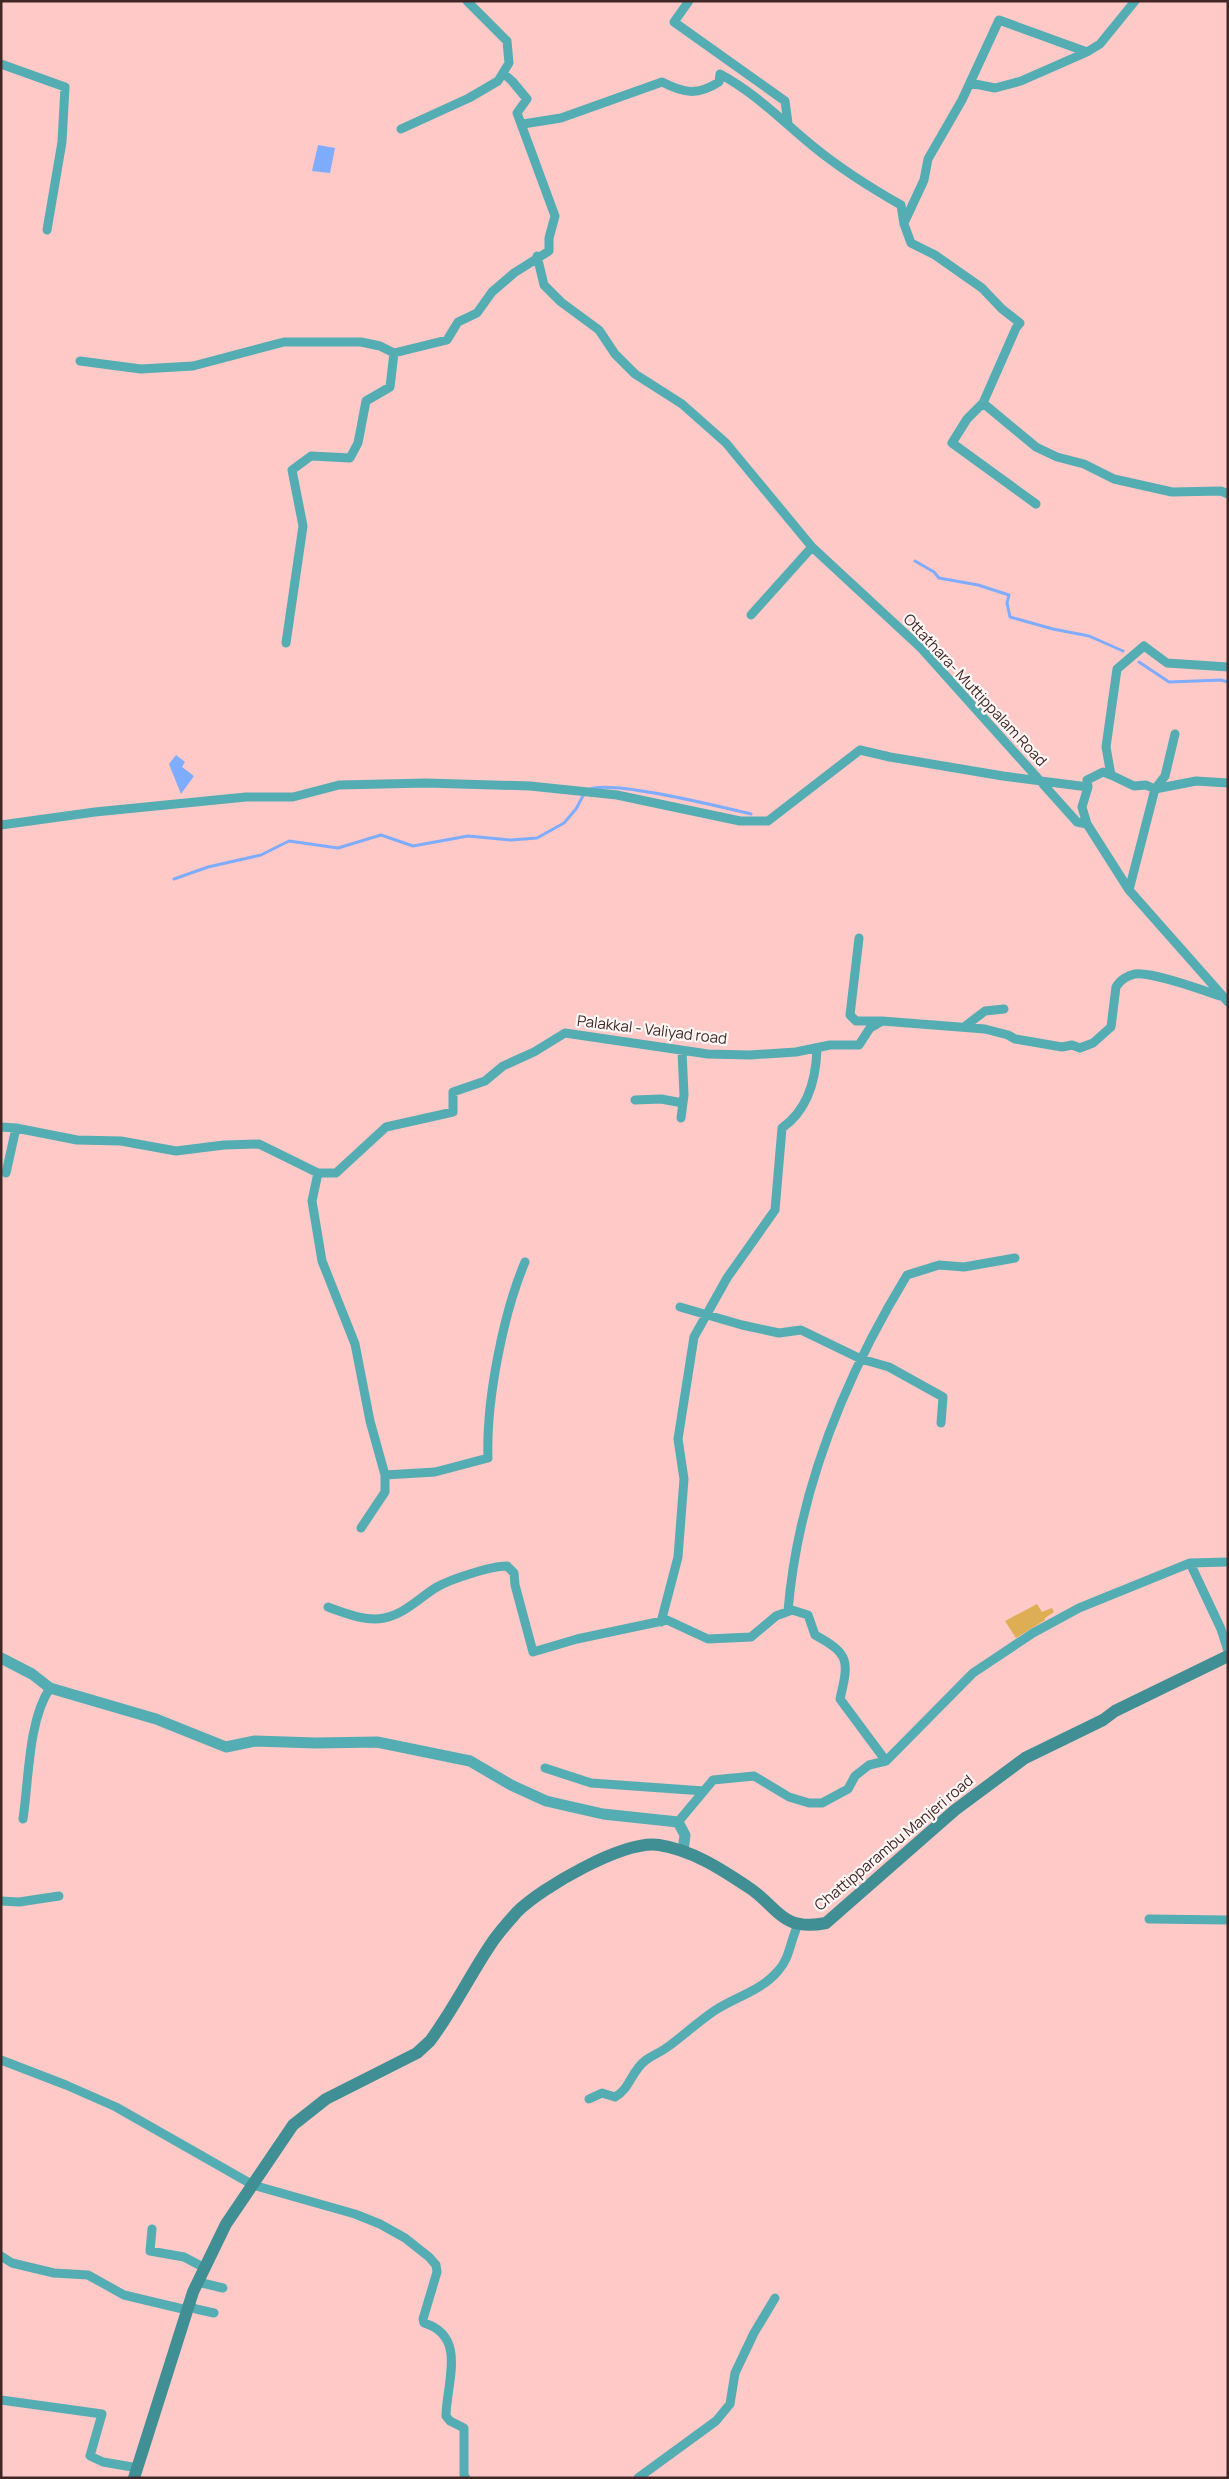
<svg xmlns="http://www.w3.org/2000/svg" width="1229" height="2479" viewBox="0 0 1229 2479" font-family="Manrope,sans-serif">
<rect width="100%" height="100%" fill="#fec9c7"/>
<!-- green -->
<path fill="#deae54" d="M1037,1604L1042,1612L1052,1608L1054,1612L1045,1618V1620L1016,1638L1005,1621Z"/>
<!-- water -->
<path fill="#7eadff" d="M318,145L335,148L330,173L312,171Z
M176,755L185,762L182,767L194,776L181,794L169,764Z"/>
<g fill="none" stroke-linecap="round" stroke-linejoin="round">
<!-- stream -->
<path stroke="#7eadff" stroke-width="3" d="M915,561L934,572L939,578L978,585L1009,595L1007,603L1010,617L1053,629L1089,636L1123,651
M1139,662L1169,682L1221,680L1228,682
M588,790C607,778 725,808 751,814
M174,879L208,867L261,855L289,841L338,848L381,835L413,846L468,836L511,840L537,838L564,823L576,809L584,794"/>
<!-- minor -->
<path stroke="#54adb3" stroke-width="9" d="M689,1L674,22L785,101L788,123
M1,64L65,87L62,142L47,230
M970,83L995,88L1021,81L1087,52
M523,124L561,118L662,82C684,93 697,96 719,82L720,74C757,94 783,122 814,147C841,169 871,188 901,205L904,224L911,243L935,255L982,288L1002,309L1020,323L1016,328L983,403L1036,447L1057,457L1084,464L1114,479L1172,492L1221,491L1228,494
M401,129L469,98L498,81L509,63L507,41L467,1
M904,223L924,180L928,159L962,100L999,20L1087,52L1100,44L1135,1
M537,256L544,285L561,302L599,330L615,354L635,374L682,404L726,443L812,547L921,648L1077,822L1087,824L1129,890L1228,1002
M80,361L141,369L193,366L284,342H361L380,346L394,353L447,340L458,322L477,313L492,292L514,273L549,251V238L555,216L517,113L527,99L512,81L503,73
M983,403L967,419L952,443L1036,504
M751,615L812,547
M286,643L303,526L292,470L311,456L350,458L358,443L366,401L390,387L394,353
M1175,734L1165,776L1155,789L1196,781L1228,783
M1087,824L1082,807L1088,787L1087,780L1103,772L1111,775
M1,825L95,812L246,797H293L339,785L426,783L530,786L617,795L740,821H768L860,750L890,757L1003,776L1088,787
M1129,890L1155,789L1146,785L1134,786L1111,775L1106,747L1117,669L1144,646L1167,663L1228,667
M859,938L850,1015L856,1021H882
M964,1027L985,1011L1004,1009
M635,1100L661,1099L683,1103
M681,1118L684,1095L682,1051
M1,1127L16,1128L77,1140L121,1141L176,1151L224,1145L259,1144L318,1173H336L386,1127L453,1112V1092L485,1081L503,1066L534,1052L565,1033L708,1054L750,1055L796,1052L830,1045H859L870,1028L882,1021L985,1029L1008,1035L1015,1039L1062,1047L1072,1045L1080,1048L1093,1043L1111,1027L1116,987C1120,980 1128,975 1135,974C1153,972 1202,990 1220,996
M6,1173L16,1128
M318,1173L312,1201L322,1261L355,1344L370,1421L385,1475
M680,1307L742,1325L779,1333L801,1330L861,1359L889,1367L943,1397L941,1423
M361,1528L385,1492V1475L435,1472L488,1458C486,1401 503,1314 525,1262
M1190,1563L1221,1629L1228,1651
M328,1607C345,1613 366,1622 384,1618C405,1614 420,1597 437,1587C451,1579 491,1566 507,1566L514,1573L515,1585L533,1652L577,1639L667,1620L708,1639L751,1637L776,1616L792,1610L808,1615L815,1635C850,1654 849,1661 840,1699L886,1761
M788,1611C798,1492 845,1377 907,1275L939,1265L964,1267L1015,1258
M661,1622L678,1557L684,1479L678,1439L694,1337L727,1278L775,1210L782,1128C808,1110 816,1079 817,1049
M886,1761L973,1673L1033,1633L1079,1608L1190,1563L1228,1562
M545,1768L591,1783L704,1791
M23,1819C29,1779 28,1721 50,1688
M678,1822L713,1780L754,1776L789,1797L809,1803H822L848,1789L855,1776L869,1765L886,1761
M1,1901L19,1902L59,1896
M1149,1919L1228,1920
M1,2060L66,2085L116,2107L253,2185L355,2214L380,2224L405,2238L429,2257L436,2265L437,2272L423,2319L424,2323C468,2336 446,2384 446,2416L450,2421L464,2428V2476L466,2478
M589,2099L602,2093L615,2097C630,2089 631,2071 646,2060C653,2055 661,2052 669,2046C684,2035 698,2022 714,2011C735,1997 761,1991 778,1971C791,1957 790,1939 799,1923
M152,2229L150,2251L184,2257L205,2268
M1,2256L12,2263L54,2273L88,2275L124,2295L187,2310
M198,2282L223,2288
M188,2305L196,2309L214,2313
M1,2400L102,2414L90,2456L103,2462L138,2468
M638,2478L716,2421L730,2404L735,2373L754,2333L775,2298"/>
<!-- tertiary -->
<path stroke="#54adb3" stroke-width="11" d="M1,1658L32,1674L50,1688L156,1719L226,1747L255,1741L316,1743L377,1742L470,1761L511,1785L546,1801L603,1814L678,1822L685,1835L683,1851"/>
<!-- secondary -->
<path stroke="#408f94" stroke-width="12" d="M134,2478L193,2292L226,2224L293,2125L326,2099L417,2053L430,2041C454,2009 471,1973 493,1941C500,1931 509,1921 517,1912C542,1887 624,1840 659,1845C692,1850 721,1869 748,1887C778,1906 780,1932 826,1923L955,1810L1025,1758L1103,1720L1115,1711L1228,1656"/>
</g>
<g text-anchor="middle" stroke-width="4.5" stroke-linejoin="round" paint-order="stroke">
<!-- street labels -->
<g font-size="15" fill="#402726" stroke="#fef7f6">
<text transform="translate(975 690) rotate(47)" y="5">Ottathara- Muttippalam Road</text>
<text transform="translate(652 1030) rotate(7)" y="5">Palakkal - Valiyad road</text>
<text transform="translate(894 1843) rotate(-40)" y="5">Chattipparambu Manjeri road</text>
</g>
</g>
<!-- border -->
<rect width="1229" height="2479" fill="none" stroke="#402726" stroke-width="5"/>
</svg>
